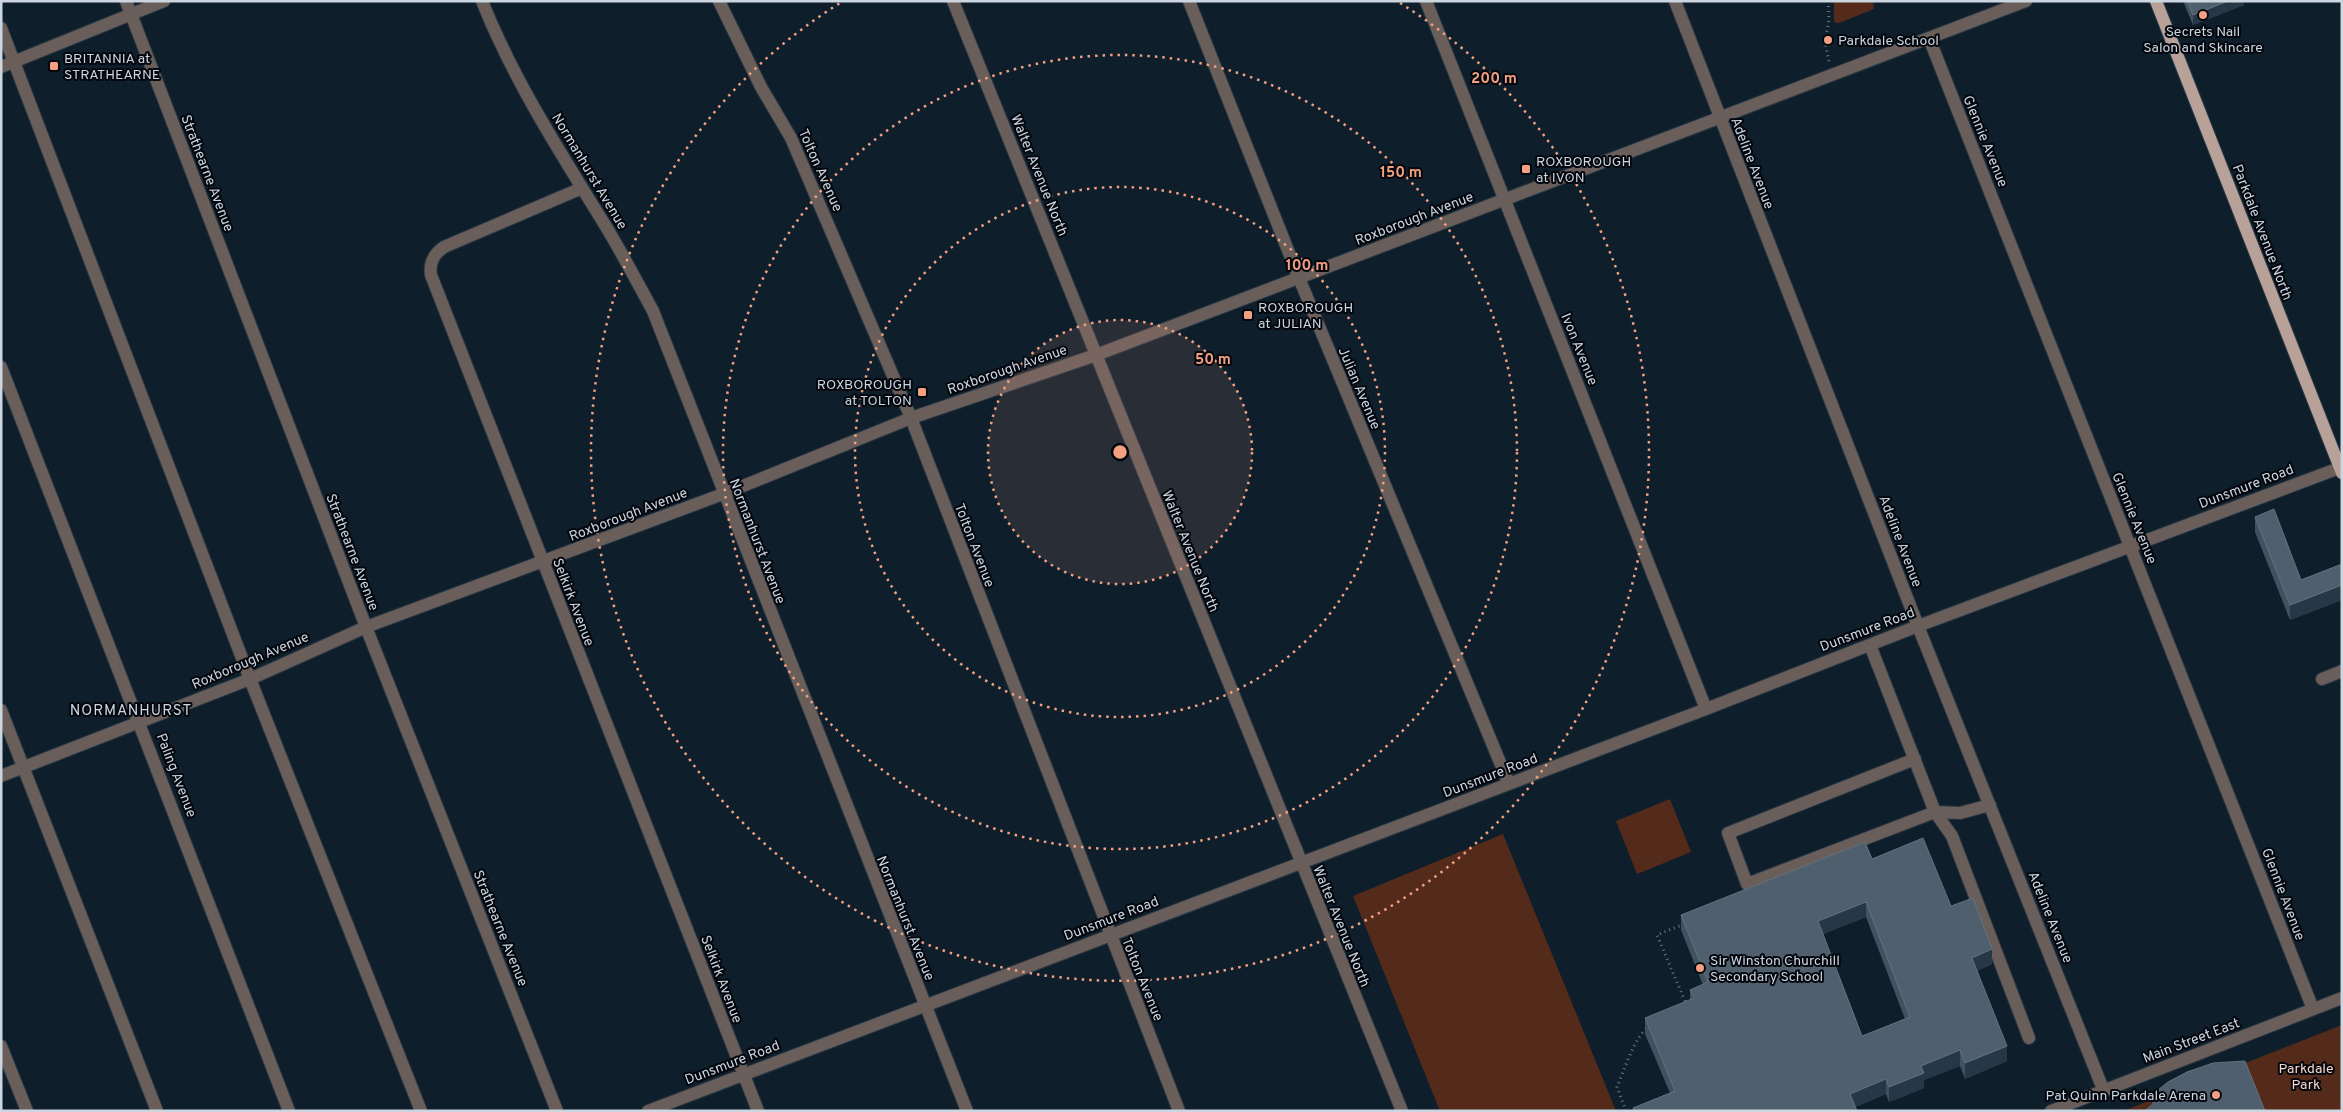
<svg xmlns="http://www.w3.org/2000/svg" width="2343" height="1112" viewBox="0 0 2343 1112" font-family="Overpass,sans-serif">
<rect width="100%" height="100%" fill="#0e1e2b"/>
<!-- green -->
<path fill="#542b1b" d="M1834,1H1873L1874,9L1839,23L1834,22Z
M1670,799L1691,852L1637,874L1616,821Z
M1503,834L1616,1111H1440L1353,896Z
M2342,1025V1111H2123Z"/>
<g fill="none" stroke-linecap="round" stroke-linejoin="round">
<defs>
<path id="minor" d="M126,1L366,627L557,1111
M482,1C514,81 560,152 605,225C622,253 637,282 653,311L967,1111
M719,1L761,87L791,138L911,418L1179,1111
M953,1L1402,1111
M1189,1L1299,278L1509,784
M1426,1L1706,709
M1675,1L1918,626L2103,1089
M1,28L250,679L421,1111
M1929,38L2313,1009
M1,67L164,1
M582,188L444,247C434,254 429,262 431,275L758,1111
M1,367L289,1111
M1870,645L1935,812L1747,884L1728,833L1915,759
M2322,679L2342,671
M1,710L157,1111
M1,776L250,679L366,627L723,494L911,418L1096,355L2026,1
M1935,812L1952,836L2029,1038
M1935,812L1960,813L1990,805
M1,1046L27,1111
M648,1111L1706,709L1918,626L2342,467
M2051,1111L2342,998"/>
<path id="major" d="M2156,1L2342,473"/>
</defs>
<!-- minor casing -->
<use href="#minor" stroke="#293844" stroke-width="14"/>
<!-- major casing -->
<use href="#major" stroke="#293844" stroke-width="14"/>
<!-- path -->
<path stroke="#6a7783" stroke-width="3" stroke-dasharray="1 4" stroke-linecap="butt" d="M1828,1L1829,20L1825,41L1829,62
M1684,924L1657,935L1687,1006
M1626,1111L1617,1087C1623,1073 1636,1033 1649,1027"/>
<!-- minor -->
<use href="#minor" stroke="#695e5a" stroke-width="12"/>
<!-- major -->
<use href="#major" stroke="#b7a199" stroke-width="12"/>
</g>
<!-- wall -->
<path fill="#405160" fill-rule="evenodd" d="M2183,1H2244V5L2193,25Z
M2255,517L2301,580L2342,564V600L2290,620L2255,532Z
M1872,859L1951,906L1992,964L1977,971L2007,1061L1965,1079L1960,1066L1924,1080V1088L1889,1102L1886,1094L1855,1107L1857,1111H1633V1108L1670,1093L1645,1034V1018L1690,1000V990L1703,985L1681,930V915ZM1866,917L1905,1019L1862,1036L1823,934Z
M2152,1095L2265,1111L2152,1104Z"/>
<!-- shaded-wall -->
<path fill="#263745" d="M2228,1H2244V5L2193,25V15Z
M2342,585V600L2290,620V605Z
M1866,902V917L1818,936V921Z
M1992,949V964L1972,973V958Z
M2007,1046V1061L1965,1079V1063Z
M1960,1050V1066L1924,1080V1088L1889,1102V1087L1921,1066Z
M1886,1079V1094L1850,1109V1094Z"/>
<!-- building -->
<path fill="#505f6d" stroke="#63727f" fill-rule="evenodd" d="M2187,1H2228L2193,15Z
M2274,509L2301,580L2342,564V585L2290,605L2255,517Z
M1923,838L1951,906L1973,898L1992,949L1972,958L2007,1046L1965,1063L1960,1050L1921,1066L1924,1073L1889,1087L1886,1079L1850,1094L1857,1111H1634L1633,1108L1675,1091L1645,1018L1694,998L1690,990L1708,982L1681,915L1865,842L1872,859ZM1866,902L1910,1017L1862,1036L1818,921Z
M2245,1061L2265,1111H2145L2156,1101L2152,1095L2168,1082L2187,1072L2213,1063Z"/>
<!-- distance rings -->
<circle cx="1120" cy="452" r="132" fill="#f2a081" fill-opacity=".12"/>
<g fill="none" stroke="#f2a081" stroke-width="2.5" stroke-dasharray="2.5 5">
<circle cx="1120" cy="452" r="132"/>
<circle cx="1120" cy="452" r="265"/>
<circle cx="1120" cy="452" r="397"/>
<path d="M1400 3A529 529 0 1 1 840 3"/>
</g>
<!-- markers -->
<g fill="#f2a081" stroke="#03070d" stroke-width="2">
<circle cx="2203" cy="15" r="5"/>
<circle cx="1828" cy="40" r="5"/>
<rect x="49" y="61" width="10" height="10" rx="2.5"/>
<rect x="1521" y="164" width="10" height="10" rx="2.5"/>
<rect x="1243" y="310" width="10" height="10" rx="2.5"/>
<rect x="917" y="387" width="10" height="10" rx="2.5"/>
<circle cx="1700" cy="968" r="5"/>
<circle cx="2216" cy="1095" r="5"/>
</g>
<g text-anchor="middle" stroke-width="4" stroke-linejoin="round" paint-order="stroke">
<!-- poi labels -->
<g font-size="14" fill="#ccd6e0" stroke="#03070d" text-anchor="start">
<text x="2203" y="36" text-anchor="middle">Secrets Nail<tspan x="2203" dy="16">Salon and Skincare</tspan></text>
<text x="1838" y="45">Parkdale School</text>
<text x="64" y="63">BRITANNIA at<tspan x="64" dy="16">STRATHEARNE</tspan></text>
<text x="1536" y="166">ROXBOROUGH<tspan x="1536" dy="16">at IVON</tspan></text>
<text x="1258" y="312">ROXBOROUGH<tspan x="1258" dy="16">at JULIAN</tspan></text>
<text x="912" y="389" text-anchor="end">ROXBOROUGH<tspan x="912" dy="16">at TOLTON</tspan></text>
<text x="1710" y="965">Sir Winston Churchill<tspan x="1710" dy="16">Secondary School</tspan></text>
<text x="2206" y="1100" text-anchor="end">Pat Quinn Parkdale Arena</text>
</g>
<!-- street labels -->
<g font-size="14" fill="#ccd6e0" stroke="#03070d">
<text transform="translate(1986 141) rotate(68)" y="5">Glennie Avenue</text>
<text transform="translate(1753 163) rotate(69)" y="5">Adeline Avenue</text>
<text transform="translate(821 170) rotate(66)" y="5">Tolton Avenue</text>
<text transform="translate(590 171) rotate(59)" y="5">Normanhurst Avenue</text>
<text transform="translate(208 173) rotate(69)" y="5">Strathearne Avenue</text>
<text transform="translate(1040 175) rotate(68)" y="5">Walter Avenue North</text>
<text transform="translate(1414 218) rotate(-21)" y="5">Roxborough Avenue</text>
<text transform="translate(2263 232) rotate(69)" y="5">Parkdale Avenue North</text>
<text transform="translate(1580 349) rotate(68)" y="5">Ivon Avenue</text>
<text transform="translate(1007 369) rotate(-19)" y="5">Roxborough Avenue</text>
<text transform="translate(1360 388) rotate(67)" y="5">Julian Avenue</text>
<text transform="translate(2246 486) rotate(-21)" y="5">Dunsmure Road</text>
<text transform="translate(628 514) rotate(-21)" y="5">Roxborough Avenue</text>
<text transform="translate(2135 518) rotate(68)" y="5">Glennie Avenue</text>
<text transform="translate(758 541) rotate(69)" y="5">Normanhurst Avenue</text>
<text transform="translate(1901 541) rotate(69)" y="5">Adeline Avenue</text>
<text transform="translate(975 545) rotate(69)" y="5">Tolton Avenue</text>
<text transform="translate(1191 551) rotate(68)" y="5">Walter Avenue North</text>
<text transform="translate(353 552) rotate(69)" y="5">Strathearne Avenue</text>
<text transform="translate(574 602) rotate(69)" y="5">Selkirk Avenue</text>
<text transform="translate(1867 629) rotate(-21)" y="5">Dunsmure Road</text>
<text transform="translate(250 660) rotate(-23)" y="5">Roxborough Avenue</text>
<text transform="translate(177 775) rotate(69)" y="5">Paling Avenue</text>
<text transform="translate(1490 775) rotate(-21)" y="5">Dunsmure Road</text>
<text transform="translate(2284 894) rotate(69)" y="5">Glennie Avenue</text>
<text transform="translate(2051 917) rotate(68)" y="5">Adeline Avenue</text>
<text transform="translate(906 918) rotate(68)" y="5">Normanhurst Avenue</text>
<text transform="translate(1111 918) rotate(-21)" y="5">Dunsmure Road</text>
<text transform="translate(1342 926) rotate(68)" y="5">Walter Avenue North</text>
<text transform="translate(501 928) rotate(68)" y="5">Strathearne Avenue</text>
<text transform="translate(722 979) rotate(69)" y="5">Selkirk Avenue</text>
<text transform="translate(1143 979) rotate(68)" y="5">Tolton Avenue</text>
<text transform="translate(2191 1040) rotate(-21)" y="5">Main Street East</text>
<text transform="translate(732 1062) rotate(-21)" y="5">Dunsmure Road</text>
</g>
<!-- park labels -->
<g font-size="14" fill="#f7d7cb" stroke="#03070d">
<text x="2306" y="1073">Parkdale<tspan x="2306" dy="16">Park</tspan></text>
</g>
<!-- neighbourhood labels -->
<g font-size="15" letter-spacing="1" fill="#ccd6e0" stroke="#03070d">
<text x="131" y="715">NORMANHURST</text>
</g>
</g>
<circle cx="1120" cy="452" r="8" fill="#f2a081" stroke="#03070d" stroke-width="2.5"/>
<g font-size="15" text-anchor="middle" font-weight="bold" fill="#f2a081" stroke="#03070d" stroke-width="4" stroke-linejoin="round" paint-order="stroke">
<text x="1494" y="83">200 m</text>
<text x="1401" y="177">150 m</text>
<text x="1307" y="270">100 m</text>
<text x="1213" y="364">50 m</text>
</g>
<!-- border -->
<rect width="2343" height="1112" fill="none" stroke="#ccd6e0" stroke-width="5"/>
</svg>
